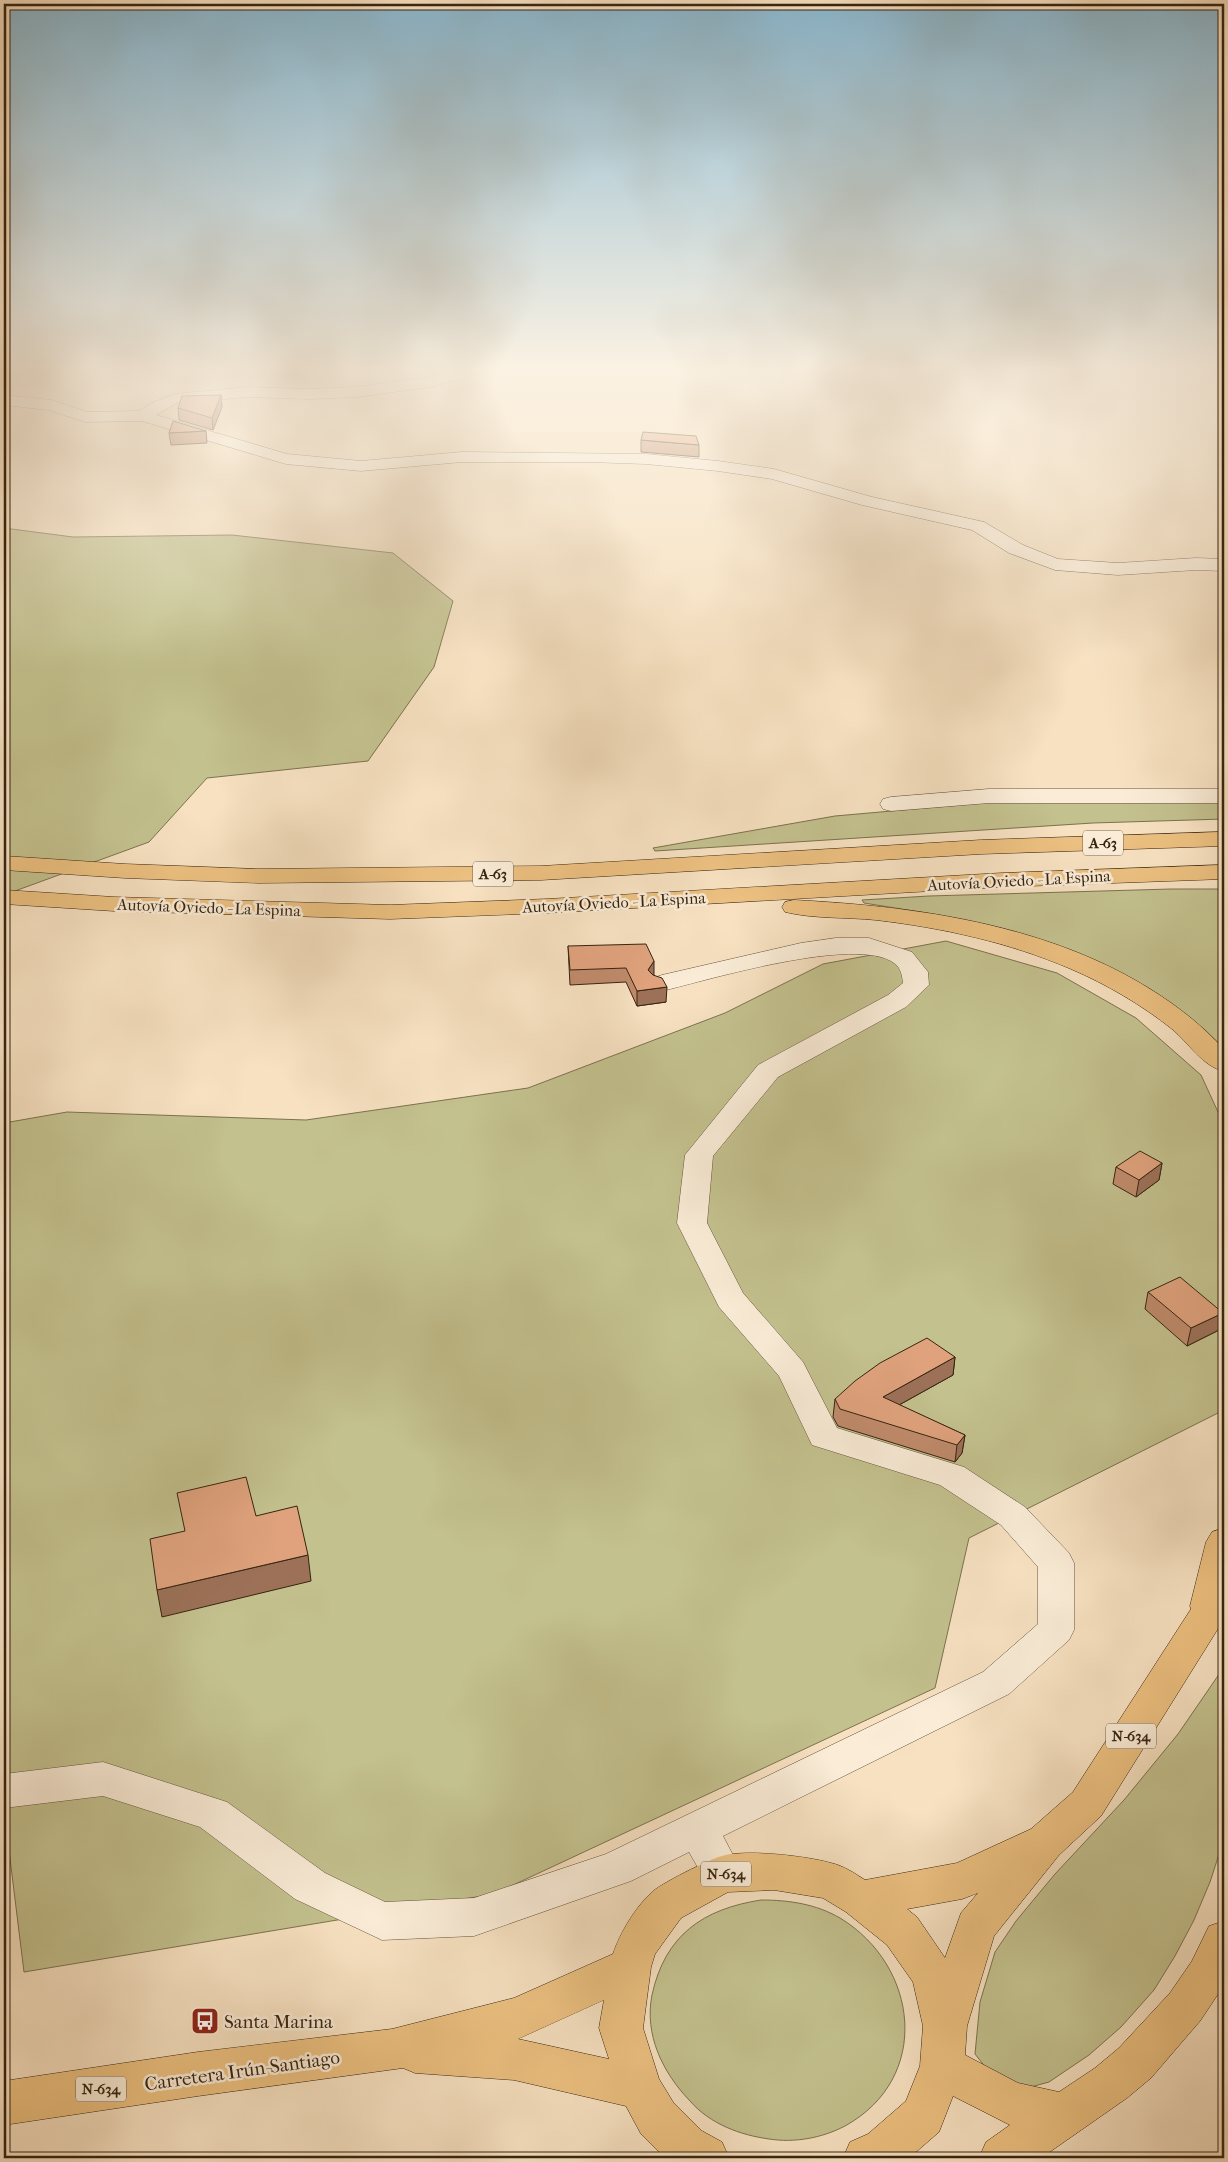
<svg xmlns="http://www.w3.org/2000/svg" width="1228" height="2162" viewBox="0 0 1228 2162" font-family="'IM FELL French Canon',serif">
<rect width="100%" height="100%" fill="#f7e1c1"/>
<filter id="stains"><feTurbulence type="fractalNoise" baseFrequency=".004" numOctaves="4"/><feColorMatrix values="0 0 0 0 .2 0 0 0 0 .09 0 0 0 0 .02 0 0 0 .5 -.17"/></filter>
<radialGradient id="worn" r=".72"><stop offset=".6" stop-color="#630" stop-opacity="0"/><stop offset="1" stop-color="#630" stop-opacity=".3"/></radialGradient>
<!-- green -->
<path fill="#c3c18e" stroke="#7c724f" d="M4,528L73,537L232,535L393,553L453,601L434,667L368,761L207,778L149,842L4,895Z
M1005,801H1224V819L1093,823L655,851L653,848L835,816Z
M1171,889H1224V1048L1204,1029L1165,1000L988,925L939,915L864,903L862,900L929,896Z
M946,941L1057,973L1136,1018L1201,1075L1224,1125V1387L1220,1412L969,1538L935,1688L494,1894L24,1972L4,1810V1123L67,1112L306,1120L528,1088L725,1013L823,964Z
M1224,1667V1839L1210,1882L1194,1920L1175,1956L1154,1990L1121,2027L1089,2055L1049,2082L1027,2088L990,2073L975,2054L980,2002L995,1952L1016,1921L1055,1874L1124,1800L1178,1734Z
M761,1900C789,1900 816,1904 840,1918C919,1966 932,2078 845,2126C822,2138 795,2143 769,2139C740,2135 710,2124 690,2101C663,2073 644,2035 652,1995C665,1935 703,1909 761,1900Z"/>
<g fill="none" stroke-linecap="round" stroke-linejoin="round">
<defs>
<path id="street" d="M468,368H492L489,371L430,387L357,397L310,399L248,397L177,403L156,415L287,454L361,461L462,452L646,454L718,461L774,469L872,497L984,522L1023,545L1058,559L1118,563L1196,558L1224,559V571L1196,570L1118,575L1055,570L1009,553L972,530L862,505L772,479L718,471L646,464L589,462H462L361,471L286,464L142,421L85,422L49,410L4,405V395L52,400L87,412L139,411L152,403L174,394L248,387L310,389L357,387L430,377Z
M989,789H1224V803H989L891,811L883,809L880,804L883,799L891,797Z
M836,938H869L912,952L928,972L929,985L906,1007L778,1077L713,1156L707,1223L743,1293L803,1362L837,1428L964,1467L1025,1507L1069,1553L1074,1563V1630L1069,1640L1009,1694L723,1836L743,1874L737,1887L723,1892L709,1887L689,1852L631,1881L474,1936L382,1940L295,1899L200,1827L103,1796L4,1808V1774L103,1762L227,1802L325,1873L385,1902L474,1898L606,1854L983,1672L1038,1624V1567L1001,1525L940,1485L812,1445L779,1376L719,1307L677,1223L685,1155L758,1065L888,995L903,983C902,975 901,968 894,963C857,935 708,980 662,991L653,988L649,983L653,978L662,975L801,943Z"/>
<path id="highway" d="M1224,832V846L981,854L541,880L259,883L125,878L4,870V856L125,864L259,869L541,866L981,840Z
M1224,865V879L1002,887L547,913L390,919L114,911L4,904V890L114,897L390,905L547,899L1002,873Z
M794,900C931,907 1081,929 1191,1018C1202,1027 1213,1038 1224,1049V1071C1203,1067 1188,1042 1172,1029C1142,1005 1106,984 1071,969C1008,942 943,928 876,920C846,917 814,919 785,912L782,907L785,902Z
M1224,1528V1619L1101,1816L1059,1855L994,1936L967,2026L965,2055L1018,2083L1059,2092L1095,2068L1119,2048L1170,1993L1192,1961L1209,1926L1224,1921V1985L1200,2021L1151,2078L1127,2098L1041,2158H979L986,2142L1010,2125L953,2096L939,2132L909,2158H843L850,2142L868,2134L906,2101L920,2066L923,2026L913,1982L887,1945L846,1912L823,1898L774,1890L728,1892L681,1918L655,1954L651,1967L643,2028L659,2079L673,2102L702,2131L722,2142L729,2158H665L641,2134L626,2106L514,2080L415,2073L403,2068L198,2096L4,2125V2081L198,2052L392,2029L514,1998L613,1954C620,1933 635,1908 651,1893C658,1885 710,1859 722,1856C746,1849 806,1856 831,1863C844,1866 854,1873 865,1880L957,1863L1031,1829L1073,1792L1191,1609L1190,1606L1206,1542L1212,1532ZM978,1893L961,1913L945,1958L917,1917L907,1909L962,1899ZM604,2000L599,2028L609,2059L518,2039Z"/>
</defs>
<!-- street casing -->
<use href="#street" stroke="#66533c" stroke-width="1"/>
<!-- highway casing -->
<use href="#highway" stroke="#362410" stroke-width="1"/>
<!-- street -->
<use href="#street" fill="#faecd7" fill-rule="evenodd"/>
<!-- highway -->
<use href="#highway" fill="#ecc080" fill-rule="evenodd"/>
</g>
<!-- wall -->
<path fill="#c08b6c" stroke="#362410" d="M221,395L222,407L213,430L179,420L178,408Z
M206,431L207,443L171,445L169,433Z
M641,440L699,445V457L641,452Z
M568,946L654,976L666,1002L637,1006L626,982L570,985Z
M1162,1163L1159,1180L1136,1197L1113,1184L1116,1167Z
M1148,1292L1219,1330L1187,1346L1145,1309Z
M955,1357L953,1375L899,1405L965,1435L962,1453L955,1462L838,1426L833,1417L835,1399Z"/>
<!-- shaded-wall -->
<path fill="#9c7158" stroke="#362410" d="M221,395L222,407L213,430L212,418Z
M654,961V976L648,984V970Z
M667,987L666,1002L637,1006V991Z
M1162,1163L1159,1180L1136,1197L1139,1180Z
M1223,1313L1219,1330L1187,1346L1191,1328Z
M955,1357L953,1375L881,1415L883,1397Z
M965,1435L962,1453L955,1462L957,1445Z
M308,1555L311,1581L162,1617L157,1590Z"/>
<!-- building -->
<path fill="#dfa27d" stroke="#362410" d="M221,395L212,418L178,408L182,396Z
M173,421L206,431L169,433Z
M643,432L696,436L699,445L641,440Z
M646,944L654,961L648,970L653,975L662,978L667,987L637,991L626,968L570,970L568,946Z
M1140,1151L1162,1163L1139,1180L1116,1167Z
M1180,1277L1223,1313L1191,1328L1148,1292Z
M927,1338L955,1357L883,1397L965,1435L957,1445L840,1409L835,1399L855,1381L880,1363Z
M246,1477L256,1516L297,1506L308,1555L157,1590L150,1539L185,1531L177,1493Z"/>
<!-- sky -->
<linearGradient id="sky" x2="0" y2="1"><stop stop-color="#8ab8d0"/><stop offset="0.55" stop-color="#fbf2e3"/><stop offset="1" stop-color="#fbf2e3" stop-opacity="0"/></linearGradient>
<rect width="1228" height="670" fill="url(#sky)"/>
<!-- icons -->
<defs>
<symbol id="bus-square" viewBox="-11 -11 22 22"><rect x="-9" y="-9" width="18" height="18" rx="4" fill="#8f2418" stroke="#faecd7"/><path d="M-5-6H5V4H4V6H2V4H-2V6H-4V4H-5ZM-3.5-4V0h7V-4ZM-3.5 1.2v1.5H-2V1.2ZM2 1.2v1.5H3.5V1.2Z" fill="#fff"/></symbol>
</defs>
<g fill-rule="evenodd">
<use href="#bus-square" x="189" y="2005" width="32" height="32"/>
</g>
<g text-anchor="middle" stroke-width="5" stroke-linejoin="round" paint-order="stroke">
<!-- shield labels -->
<g fill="#faecd7" stroke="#71604c" stroke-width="1">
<rect x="1083" y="830.5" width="40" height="25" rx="4"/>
<rect x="473" y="861.5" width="40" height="25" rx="4"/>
<rect x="1106" y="1723.5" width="50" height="25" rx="4"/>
<rect x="701" y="1861.5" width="50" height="25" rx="4"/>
<rect x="76" y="2076.5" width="50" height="25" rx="4"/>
</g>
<g font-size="15" font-weight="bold" fill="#362410">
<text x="1103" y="848">A-63</text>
<text x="493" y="879">A-63</text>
<text x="1131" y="1741">N-634</text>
<text x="726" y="1879">N-634</text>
<text x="101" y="2094">N-634</text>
</g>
<!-- street labels -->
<g font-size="16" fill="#362410" stroke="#faecd7">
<text transform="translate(1019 880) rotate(-3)" y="6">Autovía Oviedo - La Espina</text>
<text transform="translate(614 902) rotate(-3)" y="6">Autovía Oviedo - La Espina</text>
<text transform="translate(209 907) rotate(2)" y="6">Autovía Oviedo - La Espina</text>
</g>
<!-- near-poi labels -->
<g font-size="19" fill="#362410" stroke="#faecd7" text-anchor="start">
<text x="224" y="2028">Santa Marina</text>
</g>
<!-- near-street labels -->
<g font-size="19" fill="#362410" stroke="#faecd7">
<text transform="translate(242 2070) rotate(-8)" y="7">Carretera Irún-Santiago</text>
</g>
</g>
<!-- margin -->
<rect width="1228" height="2162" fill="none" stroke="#f7e1c1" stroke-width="20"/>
<rect x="5" y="5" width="1218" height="2152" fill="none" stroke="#362410" stroke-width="2.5"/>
<rect x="10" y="10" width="1208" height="2142" fill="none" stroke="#362410"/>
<rect width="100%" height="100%" filter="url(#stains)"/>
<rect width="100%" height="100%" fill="url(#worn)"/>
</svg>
